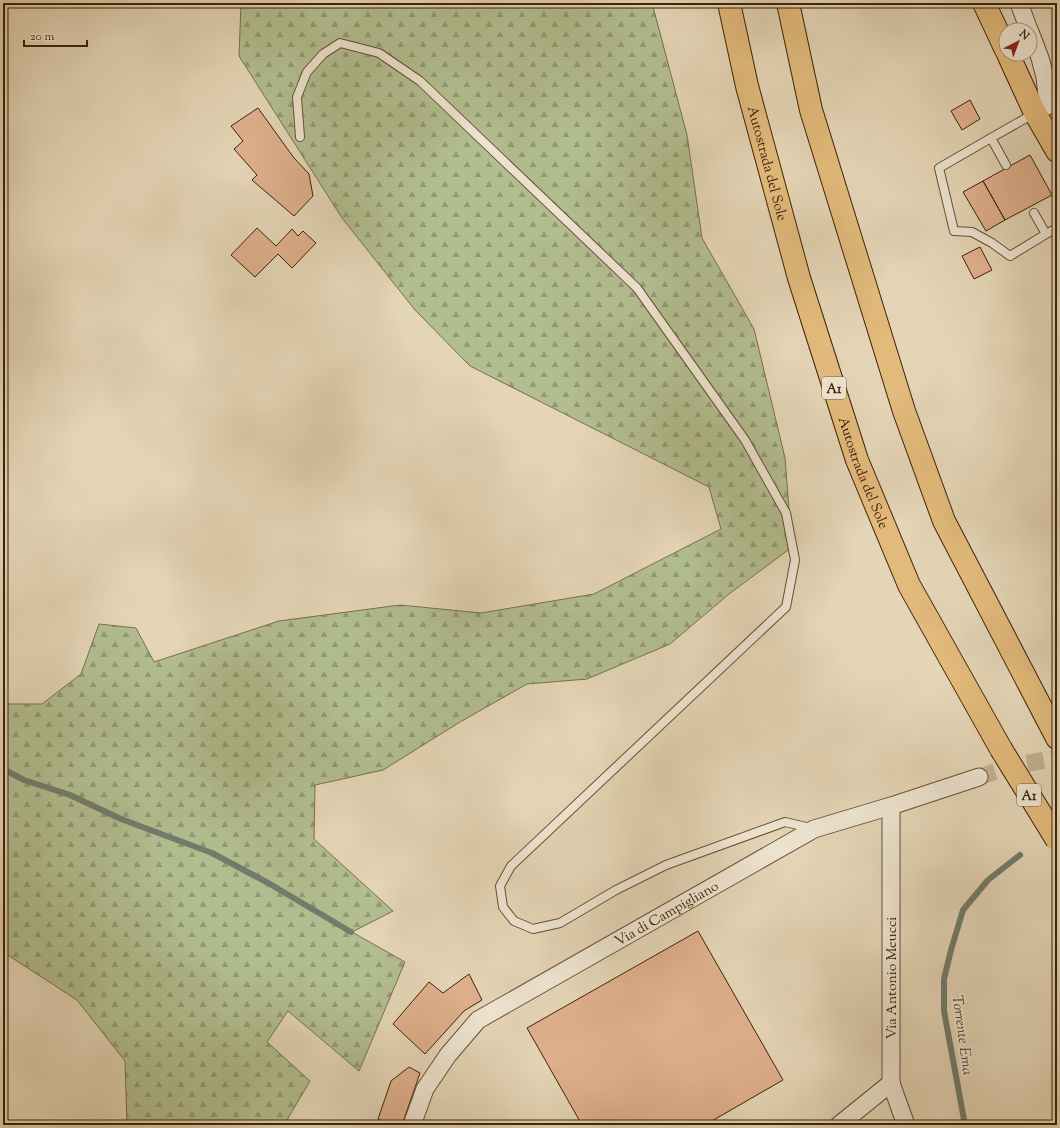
<svg xmlns="http://www.w3.org/2000/svg" width="1060" height="1128" viewBox="0 0 1060 1128" font-family="'Sorts Mill Goudy',serif">
<defs>
<pattern id="forest-firs" width="22" height="20" patternUnits="userSpaceOnUse"><rect width="22" height="20" fill="#b2be90"/><path d="M5 1l3.5 6h-7zM16 11l3.5 6h-7z" fill="#929a74"/></pattern>
</defs>
<rect width="100%" height="100%" fill="#e4d5b6"/>
<filter id="stains"><feTurbulence type="fractalNoise" baseFrequency=".005" numOctaves="4"/><feColorMatrix values="0 0 0 0 .2 0 0 0 0 .09 0 0 0 0 .02 0 0 0 .5 -.17"/></filter>
<radialGradient id="worn" r=".72"><stop offset=".6" stop-color="#630" stop-opacity="0"/><stop offset="1" stop-color="#630" stop-opacity=".3"/></radialGradient>
<!-- forest -->
<path fill="url(#forest-firs)" stroke="#78704b" d="M241,3H652L687,135L702,238L754,329L785,458L792,547L729,594L670,644L587,679L527,684L460,722L383,770L315,785L314,839L393,911L352,932L405,962L359,1071L288,1011L267,1042L310,1081L284,1125H127L125,1061L77,1000L3,952V704H42L81,674L99,624L136,628L154,662L279,621L400,605L481,613L594,594L721,529L709,487L470,366L415,310L342,218L239,56Z"/>
<g fill="none" stroke-linecap="round" stroke-linejoin="round">
<!-- stream -->
<path stroke="#727c6d" stroke-width="6" d="M3,769L24,780L70,795L121,819L212,853L270,884L351,932
M965,1125L944,1011V979L951,950L963,910L988,880L1020,855"/>
</g>
<!-- building -->
<path fill="#dfb08c" stroke="#3e2206" d="M970,100L980,119L962,130L951,111Z
M258,108L294,158L309,174L313,196L294,216L252,180L257,175L234,149L243,141L231,126Z
M1030,155L1052,195L1005,220L983,181Z
M983,181L1005,220L986,231L963,192Z
M257,228L276,246L292,229L298,236L303,231L316,243L292,268L278,254L255,277L231,255Z
M980,247L992,270L974,279L962,256Z
M698,931L783,1080L710,1122L712,1125H582L527,1028Z
M469,974L482,1000L464,1011L425,1054L393,1024L429,982L443,993Z
M409,1067L420,1073L402,1125H390L378,1119L391,1081Z"/>
<g fill="none" stroke-linecap="round" stroke-linejoin="round">
<!-- street-tunnel -->
<path stroke="#c3b193" stroke-width="17" stroke-dasharray="17 8" stroke-linecap="butt" d="M979,777L1013,766L1057,758"/>
<defs>
<path id="lane" d="M300,137L297,97L307,72L323,54L340,43L379,53L420,81L637,288L745,440L786,513L795,560L786,607L511,866L500,886L503,907L514,921L533,929L560,923L616,890L666,865L785,822L811,828
M991,138L939,168L954,231L972,232L992,243L1010,256L1046,234
M1006,165L991,138L1035,113
M1034,213L1046,234L1057,228"/>
<g id="street">
<path d="M1019,3L1029,30"/>
<path d="M1030,32L1040,58L1045,77L1048,106"/>
<path d="M891,1083L906,1125"/>
<path id="s1" d="M412,1125L425,1089L448,1055L478,1020L814,829L891,806L979,777"/>
<path d="M839,1125L891,1083V806"/>
</g>
<path id="primary" d="M984,3L1006,50
M1008,54L1035,113L1057,151"/>
<g id="highway">
<path id="s2" d="M729,3L747,86L799,278L857,460L909,585L1001,749"/>
<path d="M788,3L811,110L904,411L944,521L1057,738"/>
</g>
</defs>
<!-- lane casing -->
<use href="#lane" stroke="#684f32" stroke-width="10"/>
<!-- street casing -->
<use href="#street" stroke="#684f32" stroke-width="19"/>
<!-- primary casing -->
<use href="#primary" stroke="#3e2206" stroke-width="24"/>
<!-- highway casing -->
<use href="#highway" stroke="#3e2206" stroke-width="24"/>
<!-- lane -->
<use href="#lane" stroke="#ede4d0" stroke-width="8"/>
<!-- street -->
<use href="#street" stroke="#ede4d0" stroke-width="17"/>
<!-- primary -->
<use href="#primary" stroke="#e2ba7b" stroke-width="22"/>
<!-- highway -->
<use href="#highway" stroke="#e2ba7b" stroke-width="22"/>
<defs>
<path id="highway-bridge" d="M1001,749L1057,840"/>
</defs>
<!-- highway-bridge casing -->
<use href="#highway-bridge" stroke="#3e2206" stroke-width="24" stroke-linecap="butt"/>
<!-- highway-bridge -->
<use href="#highway-bridge" stroke="#e2ba7b" stroke-width="22"/>
</g>
<g text-anchor="middle" stroke-width="3.5" stroke-linejoin="round" paint-order="stroke">
<!-- shield labels -->
<g fill="#ede4d0" stroke="#725c43" stroke-width="1">
<rect x="822" y="377" width="24" height="22" rx="3"/>
<rect x="1017" y="784" width="24" height="22" rx="3"/>
</g>
<g font-size="13" font-weight="bold" fill="#3e2206">
<text x="834" y="393">A1</text>
<text x="1029" y="800">A1</text>
</g>
<!-- street labels -->
<g font-size="14" fill="#3e2206" stroke="#ede4d0">
<text dy="5" stroke="none"><textPath href="#s2" startOffset="165">Autostrada del Sole</textPath></text>
<text dy="5" stroke="none"><textPath href="#s2" startOffset="489">Autostrada del Sole</textPath></text>
<text dy="5" stroke="none"><textPath href="#s1" startOffset="342">Via di Campigliano</textPath></text>
<text transform="translate(891 978) rotate(-90)" y="5">Via Antonio Meucci</text>
</g>
<!-- water labels -->
<g font-size="15" font-style="italic" fill="#544831" stroke="#ede4d0">
<text transform="translate(963 1035) rotate(82)" y="5">Torrente Ema</text>
</g>
</g>
<!-- margin -->
<rect width="1060" height="1128" fill="none" stroke="#e4d5b6" stroke-width="16"/>
<rect x="4" y="4" width="1052" height="1120" fill="none" stroke="#3e2206" stroke-width="2"/>
<rect x="8" y="8" width="1044" height="1112" fill="none" stroke="#3e2206"/>
<!-- north arrow -->
<g transform="translate(1018 42) rotate(42)"><circle r="19" fill="#ede4d0" stroke="#a7967f"/>
<path d="M0-3L7 15L0 10L-7 15Z" fill="#8f2418"/>
<text y="-6" font-size="11" font-weight="bold" text-anchor="middle" fill="#3e2206">N</text>
</g>
<!-- scale -->
<path d="M24 40v6h63v-6" fill="none" stroke="#3e2206" stroke-width="2"/>
<text x="30" y="40" font-size="12" fill="#3e2206" stroke="#ede4d0" stroke-width="3" paint-order="stroke">20 m</text>
<rect width="100%" height="100%" filter="url(#stains)"/>
<rect width="100%" height="100%" fill="url(#worn)"/>
</svg>
